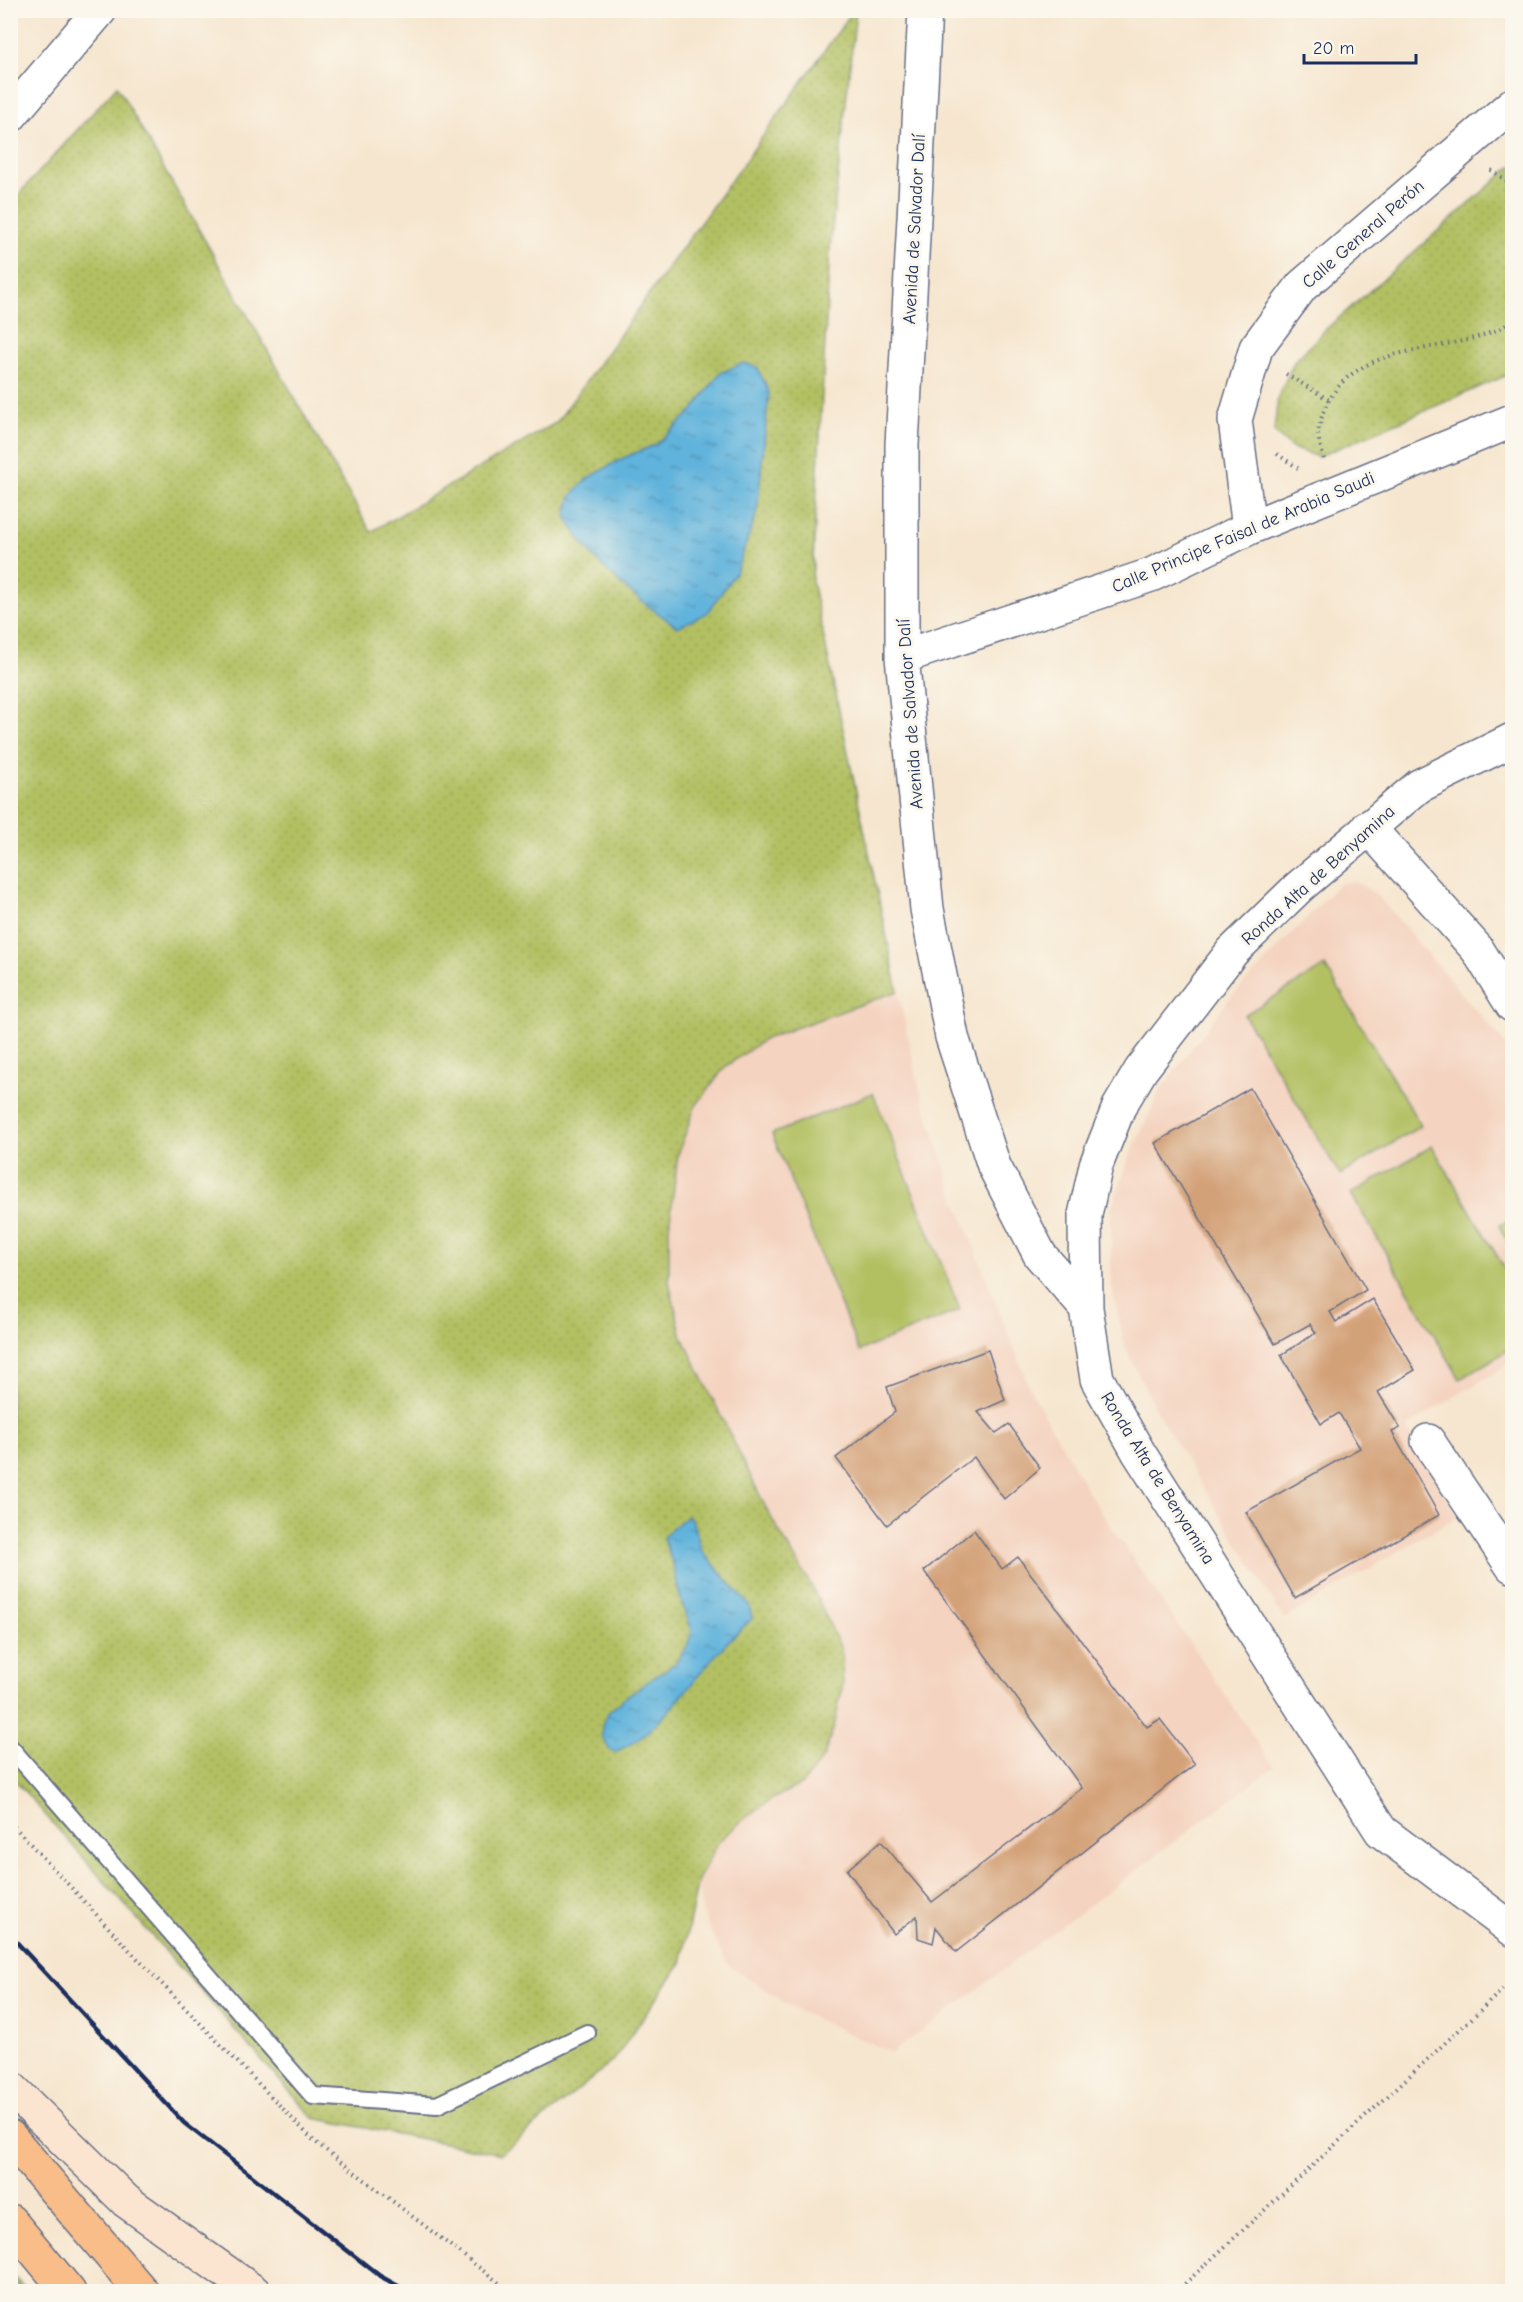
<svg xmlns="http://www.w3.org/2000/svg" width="1523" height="2302" viewBox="0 0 1523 2302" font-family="'Comic Neue',sans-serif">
<defs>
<pattern id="grass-dots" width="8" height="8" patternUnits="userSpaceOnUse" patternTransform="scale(1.5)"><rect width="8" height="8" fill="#b2c062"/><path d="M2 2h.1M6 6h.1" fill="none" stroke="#98a558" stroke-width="1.8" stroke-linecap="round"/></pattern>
<pattern id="forest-firs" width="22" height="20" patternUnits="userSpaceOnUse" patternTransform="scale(1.5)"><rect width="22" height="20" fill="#8da658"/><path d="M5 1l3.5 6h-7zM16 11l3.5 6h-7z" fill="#72884c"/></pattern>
<pattern id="water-ripples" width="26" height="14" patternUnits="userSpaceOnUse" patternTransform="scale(1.5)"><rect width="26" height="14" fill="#61b3dc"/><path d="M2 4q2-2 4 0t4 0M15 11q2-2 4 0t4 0" fill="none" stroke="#4f92b6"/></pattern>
</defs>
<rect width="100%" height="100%" fill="#fbf7ec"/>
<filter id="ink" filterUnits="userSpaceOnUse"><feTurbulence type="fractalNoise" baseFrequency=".0167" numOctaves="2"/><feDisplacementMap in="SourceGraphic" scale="12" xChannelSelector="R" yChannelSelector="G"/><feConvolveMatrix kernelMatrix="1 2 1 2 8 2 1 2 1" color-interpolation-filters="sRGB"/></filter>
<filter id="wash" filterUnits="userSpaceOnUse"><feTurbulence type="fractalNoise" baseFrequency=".008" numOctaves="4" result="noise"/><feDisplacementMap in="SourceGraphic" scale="24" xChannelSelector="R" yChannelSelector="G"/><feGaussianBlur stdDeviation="1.35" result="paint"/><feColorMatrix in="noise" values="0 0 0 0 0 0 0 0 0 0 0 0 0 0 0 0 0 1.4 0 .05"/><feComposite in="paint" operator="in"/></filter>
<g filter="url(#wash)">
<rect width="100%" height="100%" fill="#f6e6cf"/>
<!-- built -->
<path fill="#f4d3c0" d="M1354,881L1377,895L1512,1052V1362L1406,1427L1458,1516L1284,1619L1154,1407L1125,1346L1111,1284V1210L1132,1150L1160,1090L1230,998L1339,884Z
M898,991L919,1087L956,1201L1031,1391L1091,1497L1274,1767L892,2053L796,2010L729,1966L708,1927L701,1906L698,1880L719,1841L744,1819L772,1799L802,1784L823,1758L834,1727L841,1649L812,1588L769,1514L708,1393L681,1334L669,1282V1228L678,1154L695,1108L725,1067L765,1039Z"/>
<!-- grass -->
<path fill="url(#grass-dots)" stroke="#667860" stroke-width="1.5" d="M853,11H856L830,248L812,581L898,991L765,1039L725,1067L695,1107L678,1154L669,1228V1282L681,1334L769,1514L812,1587L841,1649L843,1684L834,1727L823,1758L802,1784L772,1799L744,1819L719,1841L698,1880L681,1963L614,2060L501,2154L313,2118L11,1776L10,204L117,86L371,532L557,422Z
M1512,166V373L1318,457L1292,448L1274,432L1278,397L1294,362L1325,330Z"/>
<!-- forest -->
<path fill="url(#forest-firs)" stroke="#546a5b" stroke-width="1.5" d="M10,2273H11L28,2291H11Z"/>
<!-- garden -->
<path fill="#b2c062" stroke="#667860" stroke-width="1.5" d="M1325,966L1421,1126L1340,1175L1244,1015Z
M873,1093L960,1310L859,1351L772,1134Z
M1432,1146L1512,1281V1348L1460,1379L1351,1194Z
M1512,1218V1250L1499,1226Z"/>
<!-- water -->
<path fill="url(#water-ripples)" stroke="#3e719d" stroke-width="1.5" d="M743,363L757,367L769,392L757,512L736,572L707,613L678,627C637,600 588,561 566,516L571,496L587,479L621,459L657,444L693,410L720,373Z
M687,1516L692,1520L702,1551L749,1605L752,1619C738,1632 724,1644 712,1659C684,1692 656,1735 615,1752L610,1750L602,1737V1725L609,1712L627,1696L675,1663L687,1647L692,1631L680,1597L673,1564L663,1537Z"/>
<g id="blocks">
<!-- building -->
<path fill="#d3a178" d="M1250,1088L1366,1290L1330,1312L1336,1322L1373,1299L1415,1370L1378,1392L1400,1428L1392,1432L1439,1515L1295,1598L1246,1512L1360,1448L1339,1413L1321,1424L1281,1355L1316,1333L1310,1324L1275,1344L1155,1143Z
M988,1350L1005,1400L978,1412L996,1433L1009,1424L1040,1468L1004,1499L974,1457L887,1525L836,1458L895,1412L887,1387Z
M974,1530L1002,1569L1018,1557L1147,1727L1160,1719L1195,1764L956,1952L936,1927L933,1943L918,1938L917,1916L894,1934L847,1870L881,1841L932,1902L1082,1788L924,1571Z"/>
</g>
</g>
<g filter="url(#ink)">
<use href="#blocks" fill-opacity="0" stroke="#686f86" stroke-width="1.5"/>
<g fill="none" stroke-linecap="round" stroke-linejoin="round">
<defs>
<path id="service" d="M10,1747L313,2096L437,2105L587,2033"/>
<path id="minor" d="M925,10L902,445V657L927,909L952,1037L994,1166L1040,1255L1086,1308
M10,116L100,10
M1249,528L1235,420L1256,348L1302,286L1512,105
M902,657L1151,575L1249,528L1512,421
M1512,740L1419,786L1299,887L1232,952L1141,1070L1119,1107L1096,1165L1085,1215L1086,1308L1097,1379L1139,1453L1381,1831L1512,1929
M1368,827L1477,949L1512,1005
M1428,1441L1512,1566"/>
<path id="secondary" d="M10,2087L126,2201L254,2292"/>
<path id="primary" d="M10,2137L142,2292
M10,2221L69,2292"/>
</defs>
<!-- service casing -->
<use href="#service" stroke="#686f86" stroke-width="20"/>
<!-- minor casing -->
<use href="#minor" stroke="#686f86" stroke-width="36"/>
<!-- secondary casing -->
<use href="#secondary" stroke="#686f86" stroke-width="36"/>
<!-- primary casing -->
<use href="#primary" stroke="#686f86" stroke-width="36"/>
<!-- path -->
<path stroke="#686f86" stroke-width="4" stroke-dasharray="1.5 4.5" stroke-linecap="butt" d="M1491,170L1512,185
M1286,374L1329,400
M1277,454L1298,468
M1324,459C1322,451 1318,440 1318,432C1319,424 1323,413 1326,406C1359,336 1451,358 1508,324L1512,310V294
M10,1822L134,1955L314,2141L511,2292
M1176,2292L1512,1981"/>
<!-- service -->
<use href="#service" stroke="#fff" stroke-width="16"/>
<!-- minor -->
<use href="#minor" stroke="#fff" stroke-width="33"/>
<!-- secondary -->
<use href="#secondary" stroke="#fce5d0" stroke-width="33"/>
<!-- primary -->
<use href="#primary" stroke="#f8bd89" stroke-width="33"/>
<!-- rail -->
<path stroke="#1b2f5e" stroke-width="4.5" d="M10,1935L184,2123L380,2276L409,2292"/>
</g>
</g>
<g text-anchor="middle" stroke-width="6" stroke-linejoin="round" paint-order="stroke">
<!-- street labels -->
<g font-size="18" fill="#1b2f5e" stroke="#fbf7ec">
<text transform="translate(914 229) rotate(-87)" y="6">Avenida de Salvador Dalí</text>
<text transform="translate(1363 234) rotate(-41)" y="6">Calle General Perón</text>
<text transform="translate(1243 532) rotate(-23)" y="6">Calle Principe Faisal de Arabia Saudi</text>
<text transform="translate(910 714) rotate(-94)" y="6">Avenida de Salvador Dalí</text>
<text transform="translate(1318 875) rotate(-42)" y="6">Ronda Alta de Benyamina</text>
<text transform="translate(1158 1478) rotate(58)" y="6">Ronda Alta de Benyamina</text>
</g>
</g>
<!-- margin -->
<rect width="1523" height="2302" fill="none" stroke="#fbf7ec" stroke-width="36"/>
<!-- scale -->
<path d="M1304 54v9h112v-9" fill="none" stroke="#1b2f5e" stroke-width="3"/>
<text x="1313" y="54" font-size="18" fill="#1b2f5e" stroke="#fbf7ec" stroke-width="4.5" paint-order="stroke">20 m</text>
</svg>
